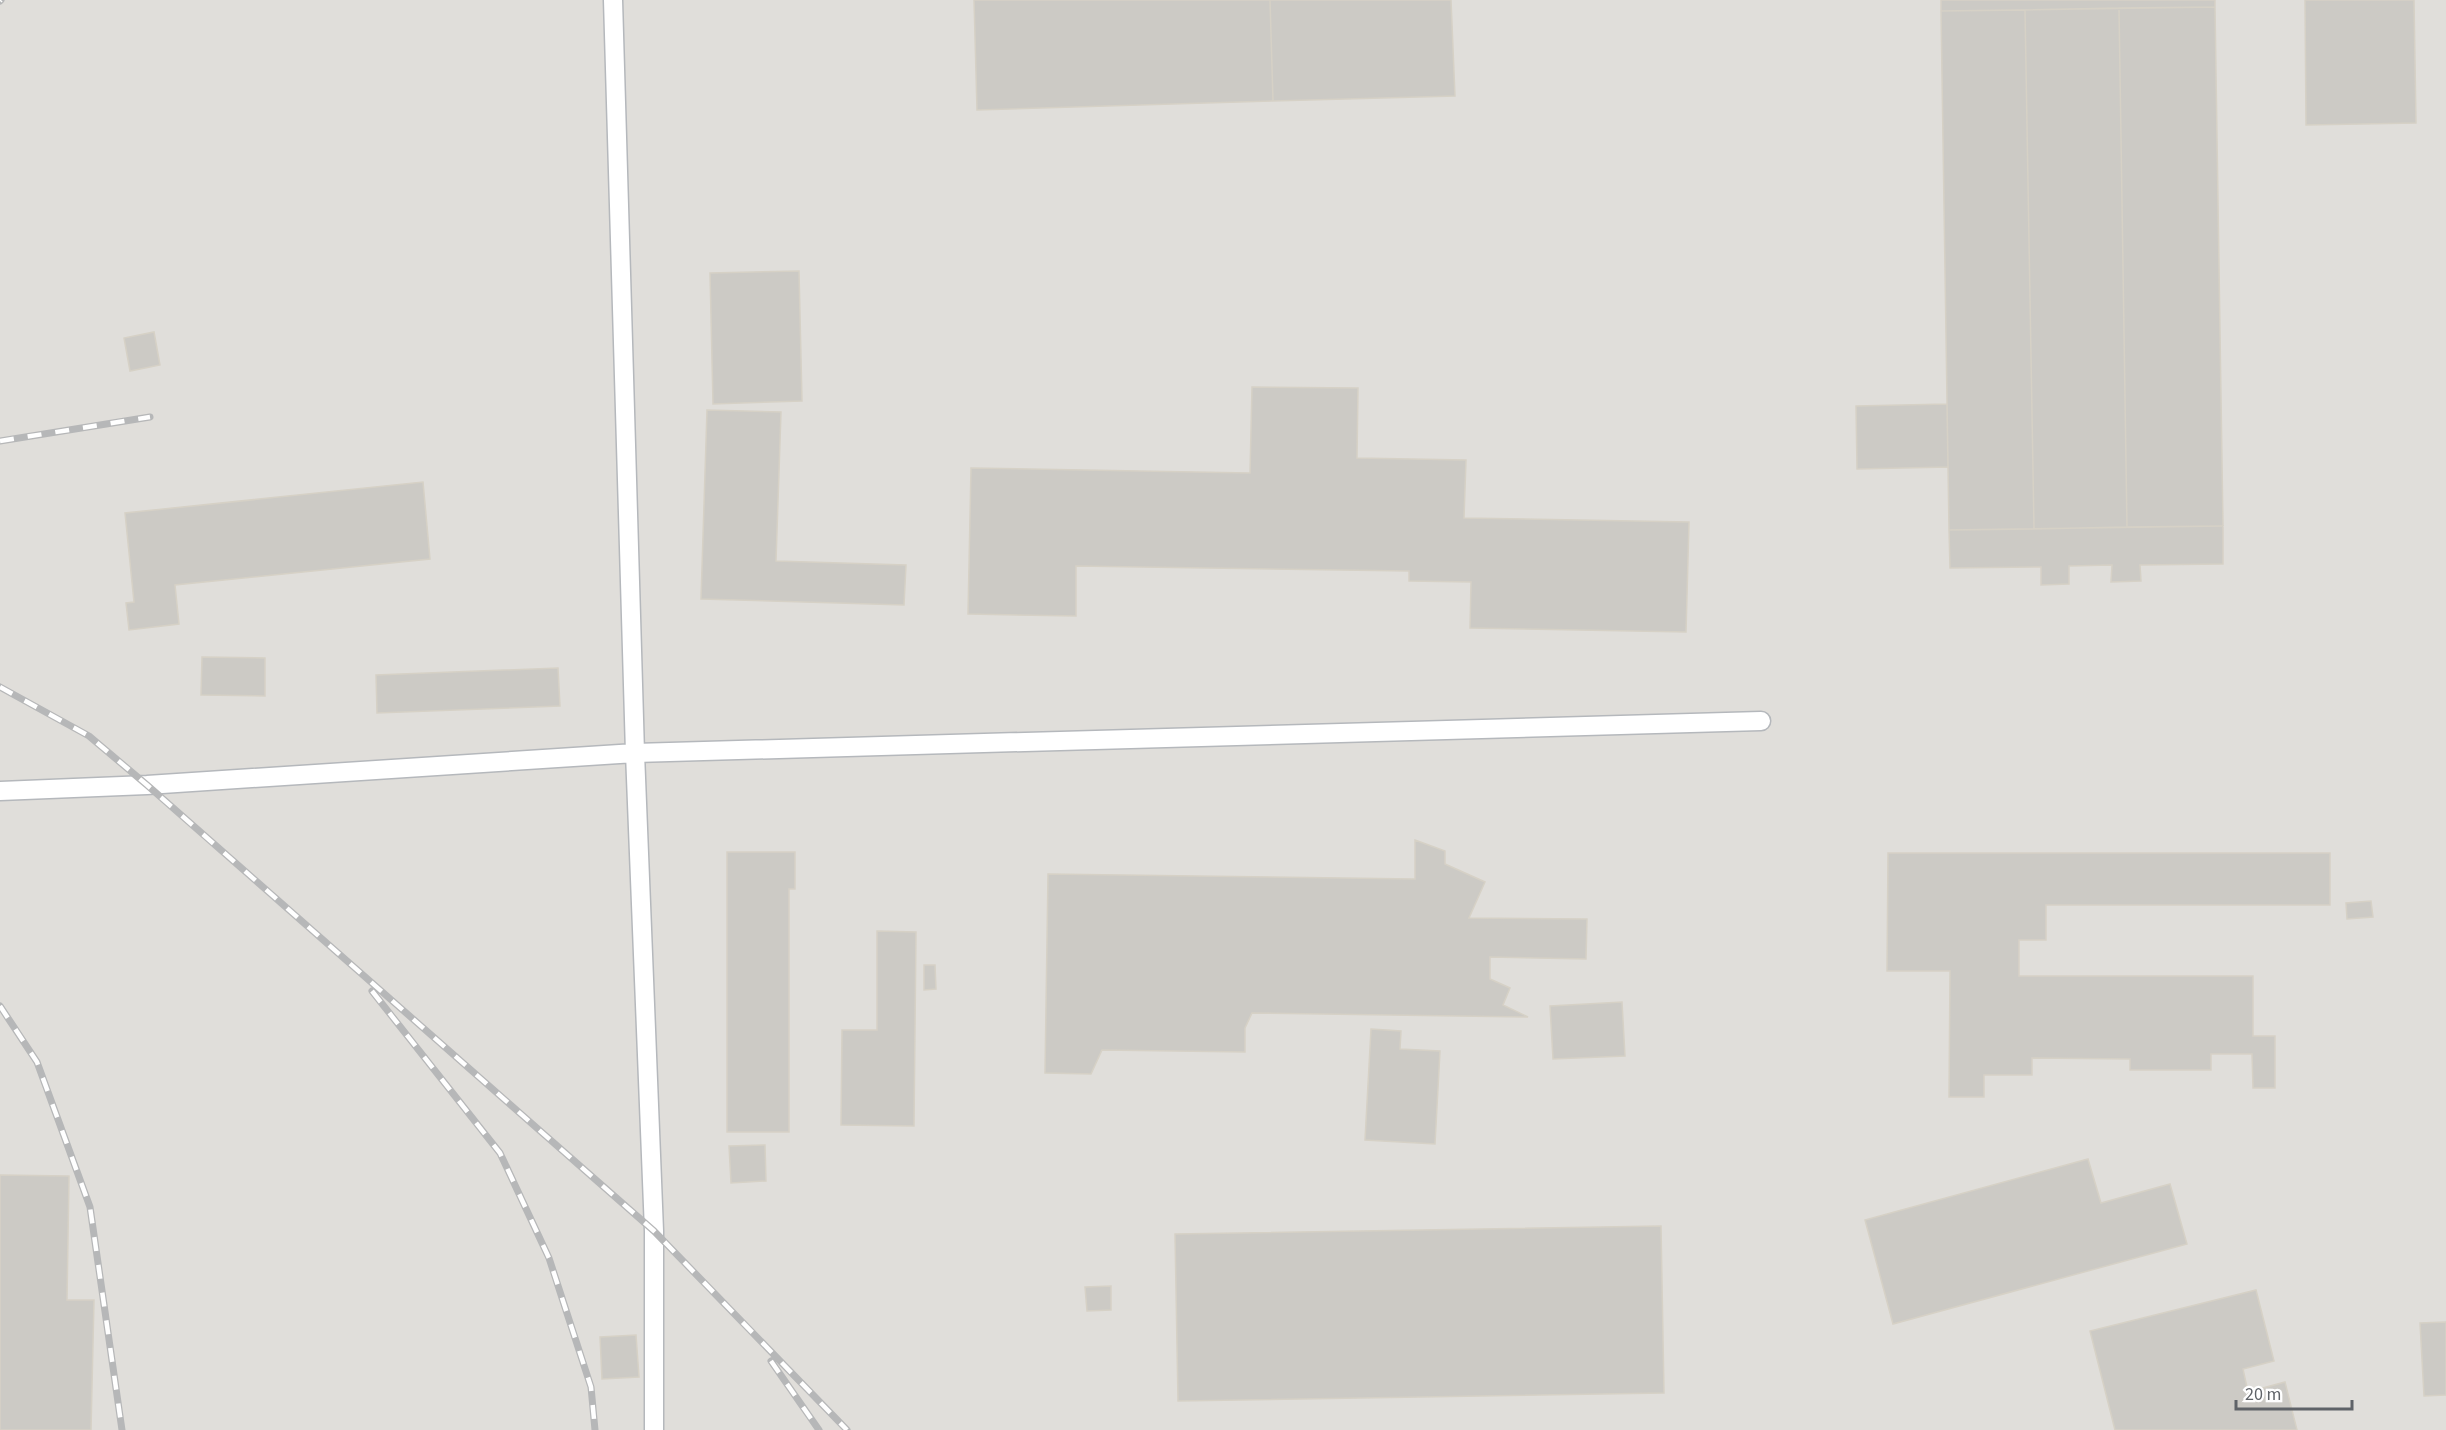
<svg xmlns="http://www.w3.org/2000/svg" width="2446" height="1430" viewBox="0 0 2446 1430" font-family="'Source Sans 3',sans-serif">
<rect width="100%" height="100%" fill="#f1efe8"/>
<!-- industrial -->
<path fill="#e0deda" d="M0,0H2446V1430H0Z"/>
<!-- building -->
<path fill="#cccac5" stroke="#d6d1c6" stroke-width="1.5" d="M974,0H1270L1273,101L977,110Z
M1270,0H1451L1455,96L1273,101Z
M1941,0H2215V7L1941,11Z
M2305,0H2414L2416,123L2306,125Z
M2215,7L2223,526L2127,527L2119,8Z
M2119,8L2127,527L2034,529L2025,10Z
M2025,10L2034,529L1949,530L1941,11Z
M799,271L802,401L713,404L710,273Z
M154,332L160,365L130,371L124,338Z
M1252,387L1358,388L1357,458L1466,460L1464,518L1689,522L1686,632L1470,628L1471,582L1409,581V571L1076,566V616L968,614L971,468L1250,473Z
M1947,404L1948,467L1857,469L1856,406Z
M707,410L781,412L776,561L906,565L904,605L701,599Z
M423,482L430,559L175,585L179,624L129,630L126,603L134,602L125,513Z
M2223,526V564L2140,565L2141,581L2111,582L2112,565L2069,566V584L2041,585V567L1950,568L1949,530Z
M202,657L265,658V696L201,695Z
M558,668L560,706L377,713L376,675Z
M1415,840L1445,851V864L1485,882L1469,918L1587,919L1586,959L1490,957V979L1510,988L1503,1005L1528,1017L1252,1013L1245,1028V1052L1102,1050L1091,1074L1045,1073L1048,874L1415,879Z
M727,852H795V889H789V1132H727Z
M1888,853H2330V905H2046V940H2019V976H2253V1036H2275V1088H2253L2252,1054H2211V1070H2130V1059L2032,1058V1075H1984V1097H1949L1950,971H1887Z
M2371,901L2373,917L2347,919L2346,903Z
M877,931L916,932L914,1126L841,1125L842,1030H877Z
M924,965H935L936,989L924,990Z
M1622,1002L1625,1056L1553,1059L1550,1006Z
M1371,1029L1401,1031L1400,1049L1440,1051L1435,1144L1365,1140Z
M765,1145L766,1181L731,1183L729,1146Z
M2088,1159L2101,1203L2170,1184L2187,1244L1893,1324L1865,1220Z
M0,1175L69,1176L67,1300H94L91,1430H0Z
M1661,1226L1664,1393L1178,1401L1175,1234Z
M1111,1286V1310L1087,1311L1085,1287Z
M2256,1290L2274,1361L2243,1369L2248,1392L2285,1382L2297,1430H2115L2090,1331Z
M2446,1322V1395L2424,1396L2420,1323Z
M636,1335L639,1377L602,1379L600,1337Z"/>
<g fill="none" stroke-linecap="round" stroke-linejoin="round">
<defs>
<path id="service" d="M613,0L635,753L654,1231V1430
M0,791L147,785L635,753L1761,721"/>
</defs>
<!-- service casing -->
<use href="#service" stroke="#b5b8bc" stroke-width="21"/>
<!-- service -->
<use href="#service" stroke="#fff" stroke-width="18"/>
<defs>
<path id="rail" d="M0,1L1,0
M0,441L150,417
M0,687L89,736L147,785L654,1231L847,1430
M372,991L500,1153L549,1258L591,1387L595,1430
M0,1006L37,1062L90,1207L122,1430
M771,1361L819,1430"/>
</defs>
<!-- rail casing -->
<use href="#rail" stroke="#b6b7b8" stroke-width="7"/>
<!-- rail -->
<use href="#rail" stroke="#fff" stroke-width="4.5" stroke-dasharray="14" stroke-linecap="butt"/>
</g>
<!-- scale -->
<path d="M2236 1400v9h116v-9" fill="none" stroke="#5f6368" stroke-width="3"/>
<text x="2245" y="1400" font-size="18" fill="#5f6368" stroke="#ffffff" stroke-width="4.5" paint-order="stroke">20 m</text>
</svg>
